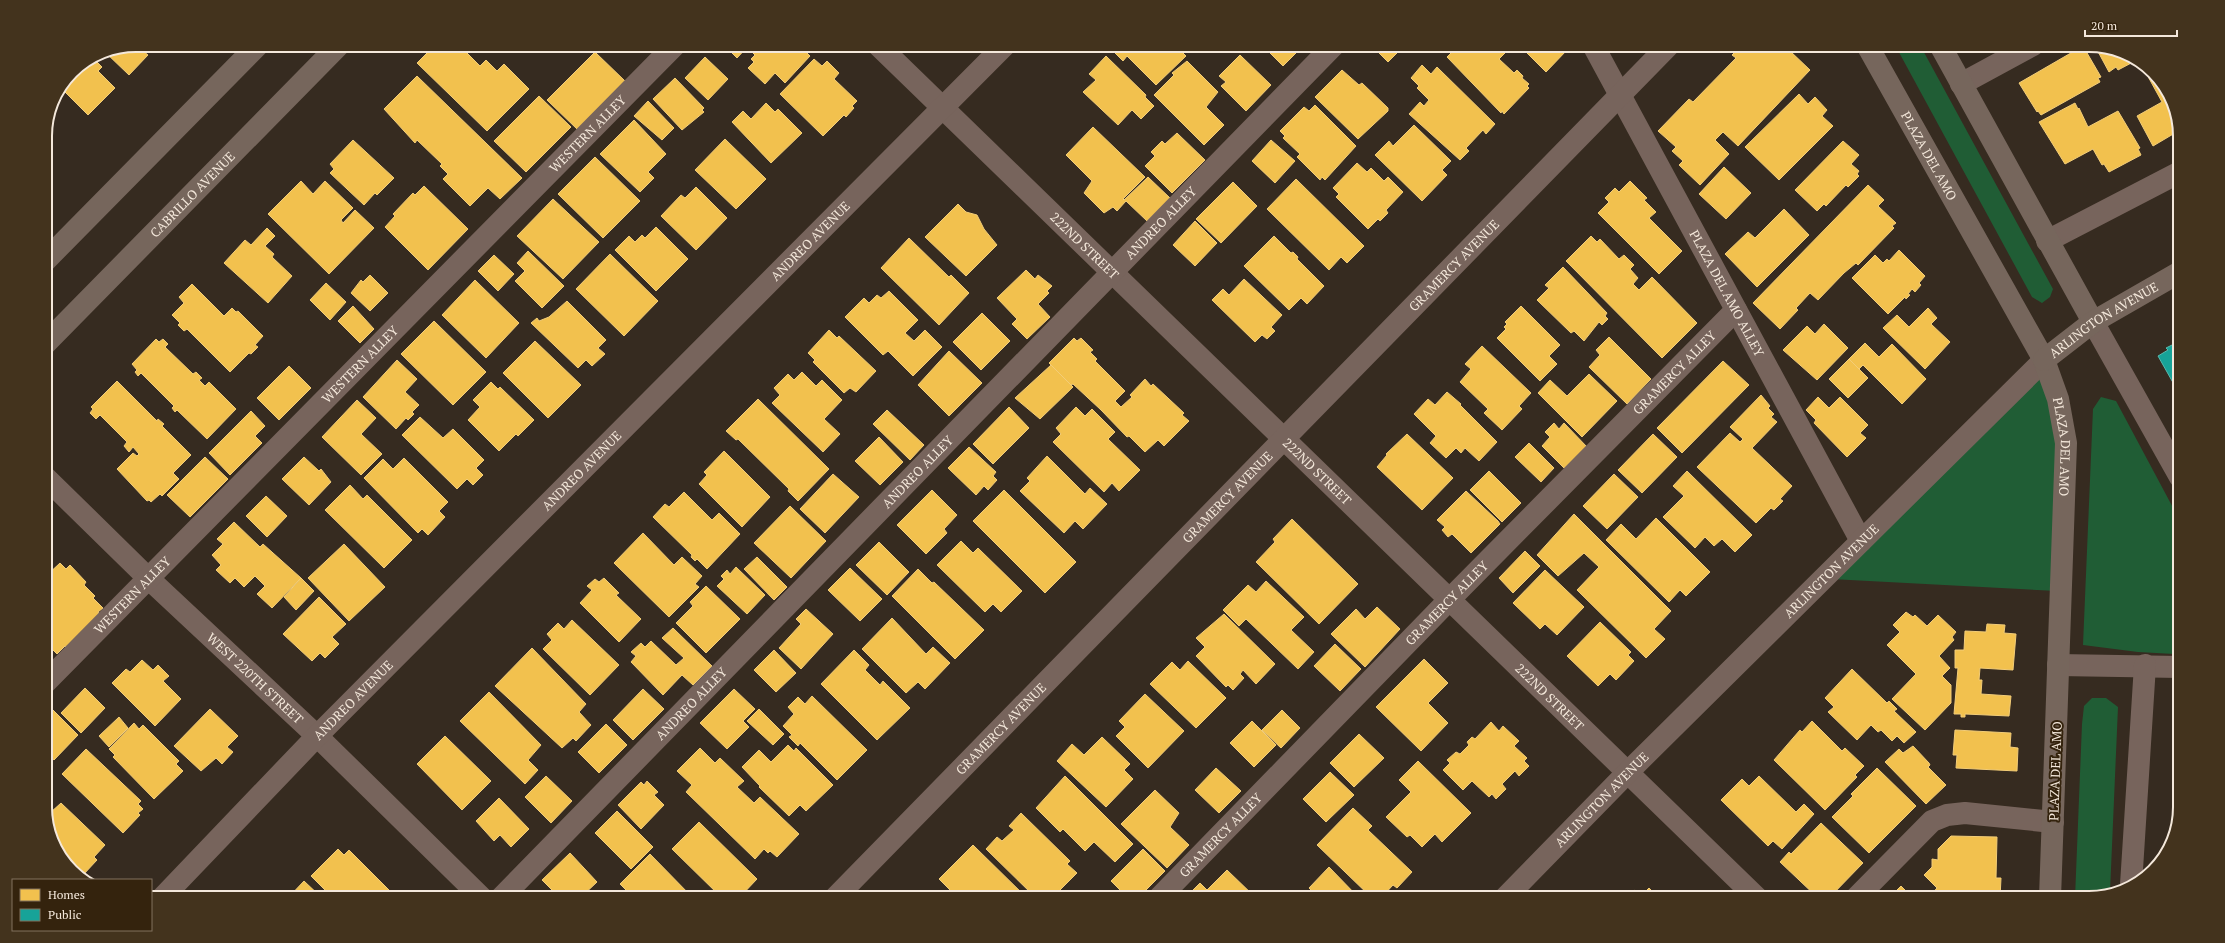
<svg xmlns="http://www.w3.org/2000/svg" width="2225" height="943" viewBox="0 0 2225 943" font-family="'PT Serif',serif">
<rect width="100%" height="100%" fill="#362b20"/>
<!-- green -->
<path fill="#205d35" d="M1895,45H1920L2053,289L2050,297L2042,303L2032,297Z
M2043,367L2055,404L2057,591L1831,579Z
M2101,397L2116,401L2178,517L2174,654L2138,652L2083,645L2093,409Z
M2092,698H2106L2118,707L2110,892L2089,898H2075L2082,724L2084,706Z"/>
<!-- homes -->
<path fill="#f2c14e" stroke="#f3cd78" d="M136,45H149L143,51L148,55L129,75L104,51Z
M435,45H464L462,48L480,66L486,60L497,71L504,64L529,89L487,131L417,63Z
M593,45H603L598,50Z
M724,45H749L737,58Z
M761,45H805L802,48L810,56L785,83L775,73L765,84L748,68L754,62L751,59L755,55L753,53Z
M1107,45H1175L1186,56L1156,85L1127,56L1123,61Z
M1262,45H1304L1283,66Z
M1371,45H1405L1388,62Z
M1455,45H1504L1509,49L1499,59L1514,73L1517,70L1523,76L1522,78L1529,84L1527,86L1529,88L1504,114L1502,111L1501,113L1447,57L1457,47Z
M1519,45H1562L1567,50L1546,72Z
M1742,45H1794L1789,50L1810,70L1738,146L1723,132L1715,140L1729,154L1700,185L1679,165L1683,161L1672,151L1676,147L1658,131L1689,99L1693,102L1736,58L1732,55Z
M2083,46L2101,77L2098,78L2100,82L2041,115L2038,111L2037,112L2019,83Z
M2095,46L2124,52L2135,61L2118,70L2116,67L2109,72Z
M595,52L625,81L578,130L547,100Z
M1240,55L1271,85L1246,111L1221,86L1226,82L1219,76Z
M1106,56L1146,95L1145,97L1154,106L1141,119L1132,110L1118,125L1083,92L1096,80L1089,74Z
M705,57L728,79L708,100L685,78Z
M93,58L102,67L98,71L115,88L88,115L60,87L72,71Z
M814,59L822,66L827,61L839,73L834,79L857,101L852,106L854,108L846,117L844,115L823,136L780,94Z
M1187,61L1218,92L1206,107L1224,125L1204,145L1154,95L1174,75L1172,73Z
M1422,65L1431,74L1437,67L1495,124L1486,134L1483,130L1466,148L1469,151L1460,160L1409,114L1420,102L1424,106L1429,100L1417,88L1419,86L1411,78Z
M1342,70L1359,85L1362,83L1388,108V111L1358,139L1315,97Z
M2146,70L2165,85L2180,130L2153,146L2137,116L2162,102L2145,71Z
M417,76L522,178L500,199L488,188L470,206L443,179L448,174L440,166L442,164L417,140L415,143L384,109Z
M675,78L704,108L702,110L704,112L682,130L653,99Z
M1799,94L1808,104L1815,97L1827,110L1822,116L1833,126L1779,180L1745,147Z
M539,96L571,127L526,172L494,141Z
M648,101L674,128L662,140L634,116Z
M766,103L775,112L778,109L802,133L771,163L732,122L743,111L751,119Z
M2075,103L2078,109L2079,108L2088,127L2118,111L2140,148L2138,149L2141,155L2109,172L2104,164L2102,165L2093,149L2065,164L2039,122Z
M1315,105L1356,146L1325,180L1322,177L1320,180L1297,157L1300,154L1283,138L1285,136L1280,131L1304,107L1309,111Z
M634,120L666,154L648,172L654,178L640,192L600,154Z
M1414,125L1451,161L1442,170L1447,175L1422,201L1375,155L1389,141L1393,146Z
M1093,127L1145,177L1123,199L1124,200L1148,177L1170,198L1147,221L1126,201L1117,211L1113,207L1104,213L1084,193L1092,181L1066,155Z
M1177,133L1205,160L1172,193L1145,166L1155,156L1151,152L1162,141L1165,144Z
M725,139L766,179L736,209L695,170Z
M353,140L394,178L377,195L375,193L364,205L330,173L334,169L330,164Z
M1271,140L1295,161L1275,183L1252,161Z
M1843,141L1859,155L1851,164L1859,171L1857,174L1859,176L1848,187L1846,185L1826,206L1824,204L1817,211L1795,190Z
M595,157L640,201L603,238L558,194Z
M1357,163L1367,172L1371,168L1384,181L1388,177L1403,192L1386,210L1388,213L1380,221L1378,219L1368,229L1336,197L1339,194L1333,188Z
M1724,167L1751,193L1726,219L1699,194Z
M1296,179L1364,246L1347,263L1341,257L1329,270L1267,209Z
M301,181L313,194L325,181L353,208L341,220L343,223L355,210L374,228L329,274L268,214Z
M1630,181L1647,198L1644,200L1656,212L1649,218L1682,251L1659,274L1598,213L1609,202L1605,198L1615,188L1619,192Z
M1233,182L1257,206L1221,243L1196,219Z
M1868,185L1884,200L1878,206L1896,223L1892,226L1894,228L1858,265L1856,263L1844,273L1818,300L1810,293L1796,308L1798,310L1780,329L1753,303Z
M424,186L468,229L428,270L385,227L395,216L393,214L413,193L415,195Z
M696,187L727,218L696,250L661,216L681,195L685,198Z
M553,199L599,242L563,279L517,236Z
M958,204L966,212L977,215L984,229L997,245L966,276L925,237Z
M1784,209L1809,235L1757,287L1725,254L1748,232L1755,238Z
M1195,221L1217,243L1195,266L1173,245Z
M656,227L688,259L656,291L615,250L629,236L635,242L642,235L645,238Z
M267,228L275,236L265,246L274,254L272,257L292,276L268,303L224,263L245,240L251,245Z
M1274,236L1291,253L1293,252L1298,257L1297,259L1324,286L1307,304L1301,298L1289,310L1244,266Z
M1591,236L1597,242L1600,239L1619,259L1624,255L1634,265L1630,269L1638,278L1633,284L1639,290L1652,277L1697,323L1662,358L1566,261Z
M909,238L949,277L951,275L969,293L939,325L881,268Z
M1899,250L1925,276L1919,283L1921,285L1915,292L1912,289L1908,294L1910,295L1906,299L1905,297L1888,314L1852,278L1875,255L1883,263L1887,259L1889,261Z
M528,251L564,286L542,308L515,281L525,271L517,263Z
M610,254L658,301L624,336L576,289Z
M494,255L514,274L498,291L478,271Z
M1563,267L1607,313L1605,316L1608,319L1602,325L1599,322L1584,341L1574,331L1571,333L1537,300L1549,288L1545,285Z
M1026,270L1035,279L1038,275L1052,286L1047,291L1049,293L1038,304L1050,317L1027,339L1012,324L1017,319L997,298Z
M370,275L388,293L370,311L351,293L361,280L363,282Z
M1244,279L1282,315L1271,327L1275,331L1267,339L1262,335L1255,342L1212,300L1223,289L1229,295Z
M475,280L519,323L486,358L442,315Z
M326,283L346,302L330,320L310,300Z
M192,284L224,316L232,308L236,312L238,311L263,336L255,345L258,347L251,354L249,353L230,372L187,329L184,331L178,325L180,323L172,315L184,303L179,297Z
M889,291L918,320L905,333L914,341L925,330L942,347L913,376L888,351L883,355L845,317L864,298L869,303L877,295L881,298Z
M567,301L606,340L598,348L605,354L592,366L586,360L578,368L531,323L537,318L539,321L549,317Z
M353,306L374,329L360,343L338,321Z
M1521,306L1560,345L1549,356L1557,364L1540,381L1497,338L1506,329L1504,327L1507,324L1505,322Z
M1928,308L1937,318L1931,324L1950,342L1925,369L1883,328L1897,315L1909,327Z
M982,313L1010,341L981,370L953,342Z
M434,321L486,372L453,405L401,354Z
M1824,324L1848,348L1817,380L1783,350L1807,326L1815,334Z
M829,330L837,338L839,336L876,371L856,392L850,388L844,393L813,362L815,360L808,353Z
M1609,337L1651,379L1627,404L1589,367L1600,355L1596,350Z
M1074,338L1077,341L1081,338L1093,350L1090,352L1097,359L1095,361L1125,391L1115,401L1121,407L1132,397L1130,395L1145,379L1151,386L1153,384L1184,413L1182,415L1189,421L1164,446L1158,440L1145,452L1129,436L1127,437L1101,410L1073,384L1071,385L1049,363Z
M156,339L159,342L163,339L168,344L165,347L193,374L196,372L202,378L199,380L205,386L209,382L236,409L207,439L177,410L175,412L172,408L174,406L141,373L138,376L135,372L137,370L132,364Z
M535,341L581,385L548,418L503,373Z
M1865,343L1879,357L1892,344L1926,379L1902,404L1863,365L1859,369L1849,359Z
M1482,346L1531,393L1519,406L1522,409L1502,430L1484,413L1488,409L1460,382L1471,369L1465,364Z
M949,351L982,383L949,416L918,385Z
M1849,359L1868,378L1848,398L1829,379Z
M397,360L417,379L405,392L419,405L412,412L414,414L408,420L406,418L396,429L363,397Z
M1723,361L1749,385L1682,453L1657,428Z
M1051,365L1073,387L1040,419L1015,398Z
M289,366L311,388L279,420L257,398Z
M802,372L816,386L822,380L842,400L824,419L840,434L823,452L772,403L780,395L774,388L788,374L794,380Z
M1589,374L1617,401L1582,437L1538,393L1550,380L1567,396Z
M117,381L157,421L158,419L164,424L162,426L191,455L173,473L179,479L162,496L160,494L151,502L149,500L147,501L117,469L133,453L137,456L139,454L133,447L129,452L124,446L127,442L100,415L96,419L90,413L93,409L91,407Z
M491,382L498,389L500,387L534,420L518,436L516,434L499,451L468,420L480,407L473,400Z
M1447,392L1461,404L1460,405L1497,442L1479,461L1465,448L1461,453L1456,448L1446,458L1430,443L1436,436L1414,414L1428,399L1435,405Z
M1761,395L1770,406L1768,408L1774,414L1771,417L1777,422L1752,448L1792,486L1780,499L1783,501L1774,510L1771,508L1756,523L1697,467L1730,433L1740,442L1743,439L1730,427Z
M1818,397L1829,408L1840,397L1868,425L1860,433L1866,438L1847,457L1814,423L1816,420L1806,410Z
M758,399L829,469L798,501L788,491L789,489L738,439L736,440L726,431Z
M357,400L376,418L361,434L382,454L361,475L322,437Z
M1009,407L1029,428L993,464L973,444Z
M1076,407L1085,416L1092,409L1115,432L1108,439L1140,470L1119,491L1112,483L1104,492L1053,442L1061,434L1056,428Z
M887,410L924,445L910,460L873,424Z
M251,411L265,426L255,436L262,443L230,475L209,453Z
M420,417L443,438L453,429L484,460L476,468L483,475L473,485L467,479L457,489L402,435Z
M1554,423L1559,429L1564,423L1588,448L1566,470L1542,446L1550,437L1545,432Z
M1407,434L1453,478L1422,510L1377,467L1387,455L1386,454Z
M1653,434L1677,457L1642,493L1618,470Z
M879,437L903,462L880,485L855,461Z
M1529,443L1554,468L1541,482L1515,457Z
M969,447L996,472L993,476L997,480L988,490L984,486L976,495L948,468Z
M724,451L770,497L742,527L699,484L707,475L704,472Z
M1047,456L1085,494L1090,488L1107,504L1083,529L1075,521L1064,533L1020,491L1030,481L1027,478Z
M205,457L228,479L190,517L167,495Z
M304,457L319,471L321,469L331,482L309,505L282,479Z
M404,458L448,502L439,511L445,517L428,535L422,529L418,533L364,478L383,459L393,469Z
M1489,471L1521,503L1502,522L1470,490Z
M1687,471L1752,535L1735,552L1722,539L1714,546L1705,537L1695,548L1663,517L1684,496L1673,486Z
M833,474L859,497L825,533L800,509Z
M1614,474L1638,497L1607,529L1583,506Z
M350,485L363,499L367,495L412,540L384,568L325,510Z
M932,490L957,515L944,529L947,533L926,554L897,525Z
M1004,490L1076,562L1045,593L973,521Z
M1466,491L1498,521L1500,524L1471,553L1452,534L1448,537L1442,530L1445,527L1437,520Z
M684,492L712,520L719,513L740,534L707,569L697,559L695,561L691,557L692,555L653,517L665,504L669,507Z
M266,496L287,516L267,537L246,516Z
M790,506L826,541L791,578L754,543Z
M1574,514L1671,611L1654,629L1665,639L1646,658L1577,590L1599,567L1584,553L1558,576L1537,555Z
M1656,518L1710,572L1686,596L1680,590L1669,602L1606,540L1621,524L1636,539Z
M1292,519L1358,584L1319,624L1256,562L1275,542L1273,539Z
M234,522L260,547L263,544L301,578L272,608L257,594L265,586L255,576L244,587L235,578L230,583L216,570L221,565L212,555L223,544L217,539Z
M643,533L674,565L682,557L702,576L695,584L699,587L669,617L614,563Z
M961,541L973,553L978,548L1022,591L1001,612L993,604L985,612L937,565Z
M879,542L909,572L887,595L856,565Z
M344,544L385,587L349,621L308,578Z
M1525,551L1540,566L1513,593L1499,578Z
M757,557L787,587L774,600L744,569Z
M60,563L66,569L70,565L86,582L84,585L95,596L93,598L103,608L98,612L100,615L67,648L65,646L57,654L45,642V577Z
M736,567L765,595L747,614L717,586L724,579L721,576L727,570L730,574Z
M850,568L882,599L860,621L828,590Z
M918,569L932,583L934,582L984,630L955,659L892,596Z
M1545,570L1584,607L1557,635L1545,624L1540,629L1513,603Z
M301,578L314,591L296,610L284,597Z
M604,578L619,593L616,595L641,619L619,642L580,603L592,590L587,586L595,579L599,582Z
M1266,581L1304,617L1291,630L1314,652L1298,669L1246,619L1239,626L1223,610L1248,585L1256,592Z
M706,586L740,619L706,653L676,623L693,606L690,602Z
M319,597L346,624L332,637L339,644L325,658L320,653L312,661L283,634Z
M1377,607L1400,629L1365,667L1331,634L1356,609L1365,619Z
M806,609L833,634L801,669L779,648L801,624L796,619Z
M1906,612L1913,617L1915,615L1927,626L1938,615L1956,632L1952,637L1954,640L1939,656L1950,668L1942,676L1951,685V703L1925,730L1892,699L1916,674L1887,645L1900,632L1893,625Z
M1224,614L1275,664L1256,684L1243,670L1240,674L1244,678L1233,690L1228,685L1226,687L1196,656L1205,647L1196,638Z
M892,618L926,654L933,647L950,663L925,689L918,682L906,693L862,649Z
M572,620L619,665L590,695L543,649L552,640L547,634L558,623L564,629Z
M1600,622L1631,652L1628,655L1634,661L1616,680L1610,674L1598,686L1567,656Z
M1987,624L2005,625L2004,633L2016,634L2013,670L1980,668L1979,680H1982L1981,694L2011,696L2009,716L1965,714V717H1961V714H1954L1958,668H1955V650H1964L1965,631L1986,632Z
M673,628L712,666L693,685L682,675L663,695L631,662L636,656L631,652L641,643L645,647L651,641L676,665L684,658L662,638Z
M1335,644L1361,669L1340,691L1314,666Z
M532,648L586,704L579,712L591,725L576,741L573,738L562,748L495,686Z
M774,650L796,673L776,692L754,670Z
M854,650L869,665L865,670L880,685L883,681L910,708L877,740L821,684Z
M1424,659L1448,683L1428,703L1448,723L1421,751L1376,707Z
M142,660L153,670L158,665L169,676L163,681L181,699L155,726L112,683L126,669L130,672Z
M1188,661L1226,698L1196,728L1150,684L1172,662L1180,670Z
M1852,669L1887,703L1889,701L1897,709L1894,711L1916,732L1904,743L1897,736L1892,741L1881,730L1878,732L1871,725L1857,740L1828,712L1834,707L1825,698Z
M85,688L105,708L81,733L61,713Z
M643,689L664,709L633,740L613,720Z
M734,689L755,709L743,721L749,727L727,749L700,723Z
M489,692L541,745L528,760L538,770L525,784L460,721Z
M1145,694L1184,731L1148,768L1116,736L1125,727L1119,721Z
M812,696L867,750L837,780L800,743L798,746L789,737L792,735L783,726L794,714L788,707L798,697L805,704Z
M210,709L238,736L227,747L233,752L222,764L216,758L201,771L174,746Z
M759,709L784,734L773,745L747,721Z
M53,710L78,735L54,760L45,752V717Z
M1282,710L1300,728L1281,748L1262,730Z
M119,717L128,728L109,747L99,736Z
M1252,721L1276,745L1254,767L1230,743Z
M1812,721L1842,751L1845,748L1864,766L1855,775L1857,777L1825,810L1774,760L1800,730L1802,732Z
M1491,722L1499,731L1503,726L1519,741L1514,746L1527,758L1524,761L1529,766L1519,776L1515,771L1502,784L1506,789L1496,799L1492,794L1489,797L1472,781L1463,790L1443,770L1450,763L1447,760L1456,752L1460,754L1469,745L1467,742L1472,737L1475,739Z
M134,723L139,729L143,725L179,761L176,764L183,771L154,799L113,757L115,755L109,749Z
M606,724L627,745L599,773L578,752Z
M1955,730L2011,733L2010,747L2018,748L2017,771L1956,768L1957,755H1953Z
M1359,734L1384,758L1354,787L1330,763Z
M445,736L491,781L462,810L417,764Z
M1102,737L1130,764L1124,770L1133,779L1106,807L1057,761L1072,744L1084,755Z
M788,745L794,751L796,748L833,785L806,811L800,805L789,816L759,787L760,786L742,767L759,750L771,762Z
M1913,746L1929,763L1930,765L1928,767L1946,785L1926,804L1885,762L1899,749L1903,753Z
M700,748L715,763L720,758L744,781L737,787L754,803L760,797L799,834L777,857L770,851L768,853L764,849L755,859L686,792L692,785L677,771Z
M86,749L141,801L138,804L143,809L138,813L140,815L123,833L62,774Z
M1418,761L1471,813L1442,842L1435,834L1422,847L1410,835L1407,837L1386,817L1411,792L1399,780Z
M1216,768L1241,791L1219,813L1195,790Z
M1877,768L1916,806L1869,853L1832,817L1853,796L1851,794Z
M1330,772L1354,795L1326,822L1303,799Z
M546,776L572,801L551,823L525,797Z
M1065,776L1133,844L1115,862L1094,842L1085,851L1063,829L1060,832L1036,808Z
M1759,776L1796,812L1804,804L1814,814L1782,849L1773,841L1768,846L1721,800L1742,779L1749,786Z
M647,781L658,792L654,795L664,805L641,829L618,805L641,782L644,785Z
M1155,790L1179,813L1170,827L1189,845L1167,868L1121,824Z
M499,798L529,829L511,847L500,835L494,841L476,821Z
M61,803L105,845L94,857L97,860L83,875L60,853L45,813V808L50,813Z
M1353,808L1372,826L1368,830L1412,872L1397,888L1393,885L1381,898H1372L1317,845Z
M617,811L653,847L631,869L595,833Z
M1021,813L1070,861L1067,864L1077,873L1052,898L1035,897L986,849L997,837L1002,841L1014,830L1009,826Z
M699,822L757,879L739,898H722L672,849Z
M1821,823L1863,863L1829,898H1818L1780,862L1789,852L1791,854Z
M1951,836L1997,837L1996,878H2001L2000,898L1929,897L1937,888L1924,875L1932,867V859L1938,860V849Z
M973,845L1027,898H958L939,879Z
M338,849L344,855L349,850L392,893L388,897L390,898H333L311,876Z
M1143,849L1165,871L1138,898H1128L1111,881Z
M570,853L597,882L580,898H560L542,880Z
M650,854L693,898H634L620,884Z
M1329,867L1359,898H1319L1309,888Z
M1227,870L1256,898H1195L1190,893L1200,883L1207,890Z
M304,881L322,898H288Z
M1901,886L1913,898H1889Z
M1649,888L1659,898H1626L1635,890L1641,896Z
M700,891L708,898H693Z
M1102,892L1108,898H1097Z"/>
<!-- public -->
<path fill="#17a398" stroke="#59b8ac" d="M2180,341V395L2158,356L2168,350L2166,348Z"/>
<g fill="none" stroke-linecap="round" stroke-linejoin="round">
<!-- minor -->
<g stroke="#77645c" stroke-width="22">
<path id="s1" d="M878,45L1757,898"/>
<path id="s2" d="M1593,45L1861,541"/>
<path d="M1961,84L2033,45"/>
<path d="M2047,241L2180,172"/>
<path d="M2093,322L2180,477"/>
<path id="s3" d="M45,477L148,578L317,736L482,898"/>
<path d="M2058,665L2180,667"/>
<path id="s4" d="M45,683L675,45"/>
<path d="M2131,885L2145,665"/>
<path id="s5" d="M162,898L317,736L1005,45"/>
<path id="s6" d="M501,898L1334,45"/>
<path id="s7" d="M835,898L1669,45"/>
<path id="s8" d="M1159,898L1450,599L1736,310"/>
<path id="s9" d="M1505,898L1628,772L2044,360"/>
<path d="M1856,898L1932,821L1947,815L1965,813L2053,822"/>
</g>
<!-- major -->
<g stroke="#76665c" stroke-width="22">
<path id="s10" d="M1867,45L2044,360L2058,399L2066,443L2050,898"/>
<path d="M1940,45L2093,322"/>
<path d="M45,261L258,45"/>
<path id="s11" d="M45,344L339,45"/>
<path id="s12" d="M2044,360L2093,322L2180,272"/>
</g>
</g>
<g text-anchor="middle" stroke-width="4" stroke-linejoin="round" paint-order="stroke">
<!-- street labels -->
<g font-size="13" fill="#f4e8db" stroke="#34230d">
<text dy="5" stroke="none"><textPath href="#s4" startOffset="772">WESTERN ALLEY</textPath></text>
<text dy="5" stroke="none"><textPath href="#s10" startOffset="127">PLAZA DEL AMO</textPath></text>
<text dy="5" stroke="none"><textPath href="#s11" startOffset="210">CABRILLO AVENUE</textPath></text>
<text dy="5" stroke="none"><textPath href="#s6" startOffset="944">ANDREO ALLEY</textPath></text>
<text dy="5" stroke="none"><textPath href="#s5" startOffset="923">ANDREO AVENUE</textPath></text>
<text dy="5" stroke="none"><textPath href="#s1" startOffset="288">222ND STREET</textPath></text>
<text dy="5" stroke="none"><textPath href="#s7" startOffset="885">GRAMERCY AVENUE</textPath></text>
<text dy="5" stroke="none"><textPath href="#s2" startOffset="282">PLAZA DEL AMO ALLEY</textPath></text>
<text dy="5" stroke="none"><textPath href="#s12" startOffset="72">ARLINGTON AVENUE</textPath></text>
<text dy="5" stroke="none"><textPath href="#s4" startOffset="448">WESTERN ALLEY</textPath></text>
<text dy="5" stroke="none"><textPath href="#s8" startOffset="736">GRAMERCY ALLEY</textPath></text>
<text dy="5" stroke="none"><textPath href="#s10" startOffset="451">PLAZA DEL AMO</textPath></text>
<text dy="5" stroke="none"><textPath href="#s5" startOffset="599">ANDREO AVENUE</textPath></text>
<text dy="5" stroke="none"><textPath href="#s6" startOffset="596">ANDREO ALLEY</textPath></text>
<text dy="5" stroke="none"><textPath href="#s1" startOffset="612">222ND STREET</textPath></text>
<text dy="5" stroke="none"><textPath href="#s7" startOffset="561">GRAMERCY AVENUE</textPath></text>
<text dy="5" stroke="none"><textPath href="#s9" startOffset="462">ARLINGTON AVENUE</textPath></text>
<text dy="5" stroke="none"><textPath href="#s4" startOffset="124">WESTERN ALLEY</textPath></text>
<text dy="5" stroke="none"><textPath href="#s8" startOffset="412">GRAMERCY ALLEY</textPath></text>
<text dy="5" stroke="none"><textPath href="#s3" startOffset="291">WEST 220TH STREET</textPath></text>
<text dy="5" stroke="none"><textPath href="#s1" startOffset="936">222ND STREET</textPath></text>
<text dy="5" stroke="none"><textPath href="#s5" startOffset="275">ANDREO AVENUE</textPath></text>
<text dy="5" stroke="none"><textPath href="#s6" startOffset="272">ANDREO ALLEY</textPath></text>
<text dy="5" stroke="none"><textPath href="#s7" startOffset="237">GRAMERCY AVENUE</textPath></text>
<text transform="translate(2055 771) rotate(-88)" y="5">PLAZA DEL AMO</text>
<text dy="5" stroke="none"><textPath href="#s9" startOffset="138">ARLINGTON AVENUE</textPath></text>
<text dy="5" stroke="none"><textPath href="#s8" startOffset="88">GRAMERCY ALLEY</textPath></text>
</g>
</g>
<!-- crop -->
<path d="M0 0H2225V943H0ZM136 52H2089A84 84 0 0 1 2173 136V807A84 84 0 0 1 2089 891H136A84 84 0 0 1 52 807V136A84 84 0 0 1 136 52Z" fill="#43331d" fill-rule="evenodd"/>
<path fill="none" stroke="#f4e8db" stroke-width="2" d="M136 52H2089A84 84 0 0 1 2173 136V807A84 84 0 0 1 2089 891H136A84 84 0 0 1 52 807V136A84 84 0 0 1 136 52Z"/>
<!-- legend -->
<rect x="12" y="879" width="140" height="52" fill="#34230d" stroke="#81725f"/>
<rect x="20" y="889" width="20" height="12" fill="#f2c14e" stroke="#81725f"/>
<text x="48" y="899" font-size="12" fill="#f4e8db">Homes</text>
<rect x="20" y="909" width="20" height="12" fill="#17a398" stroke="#81725f"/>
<text x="48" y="919" font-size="12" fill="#f4e8db">Public</text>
<!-- scale -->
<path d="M2085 30v6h92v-6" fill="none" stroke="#f4e8db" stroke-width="2"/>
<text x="2091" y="30" font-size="12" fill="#f4e8db" stroke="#34230d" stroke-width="3" paint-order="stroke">20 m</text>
</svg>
